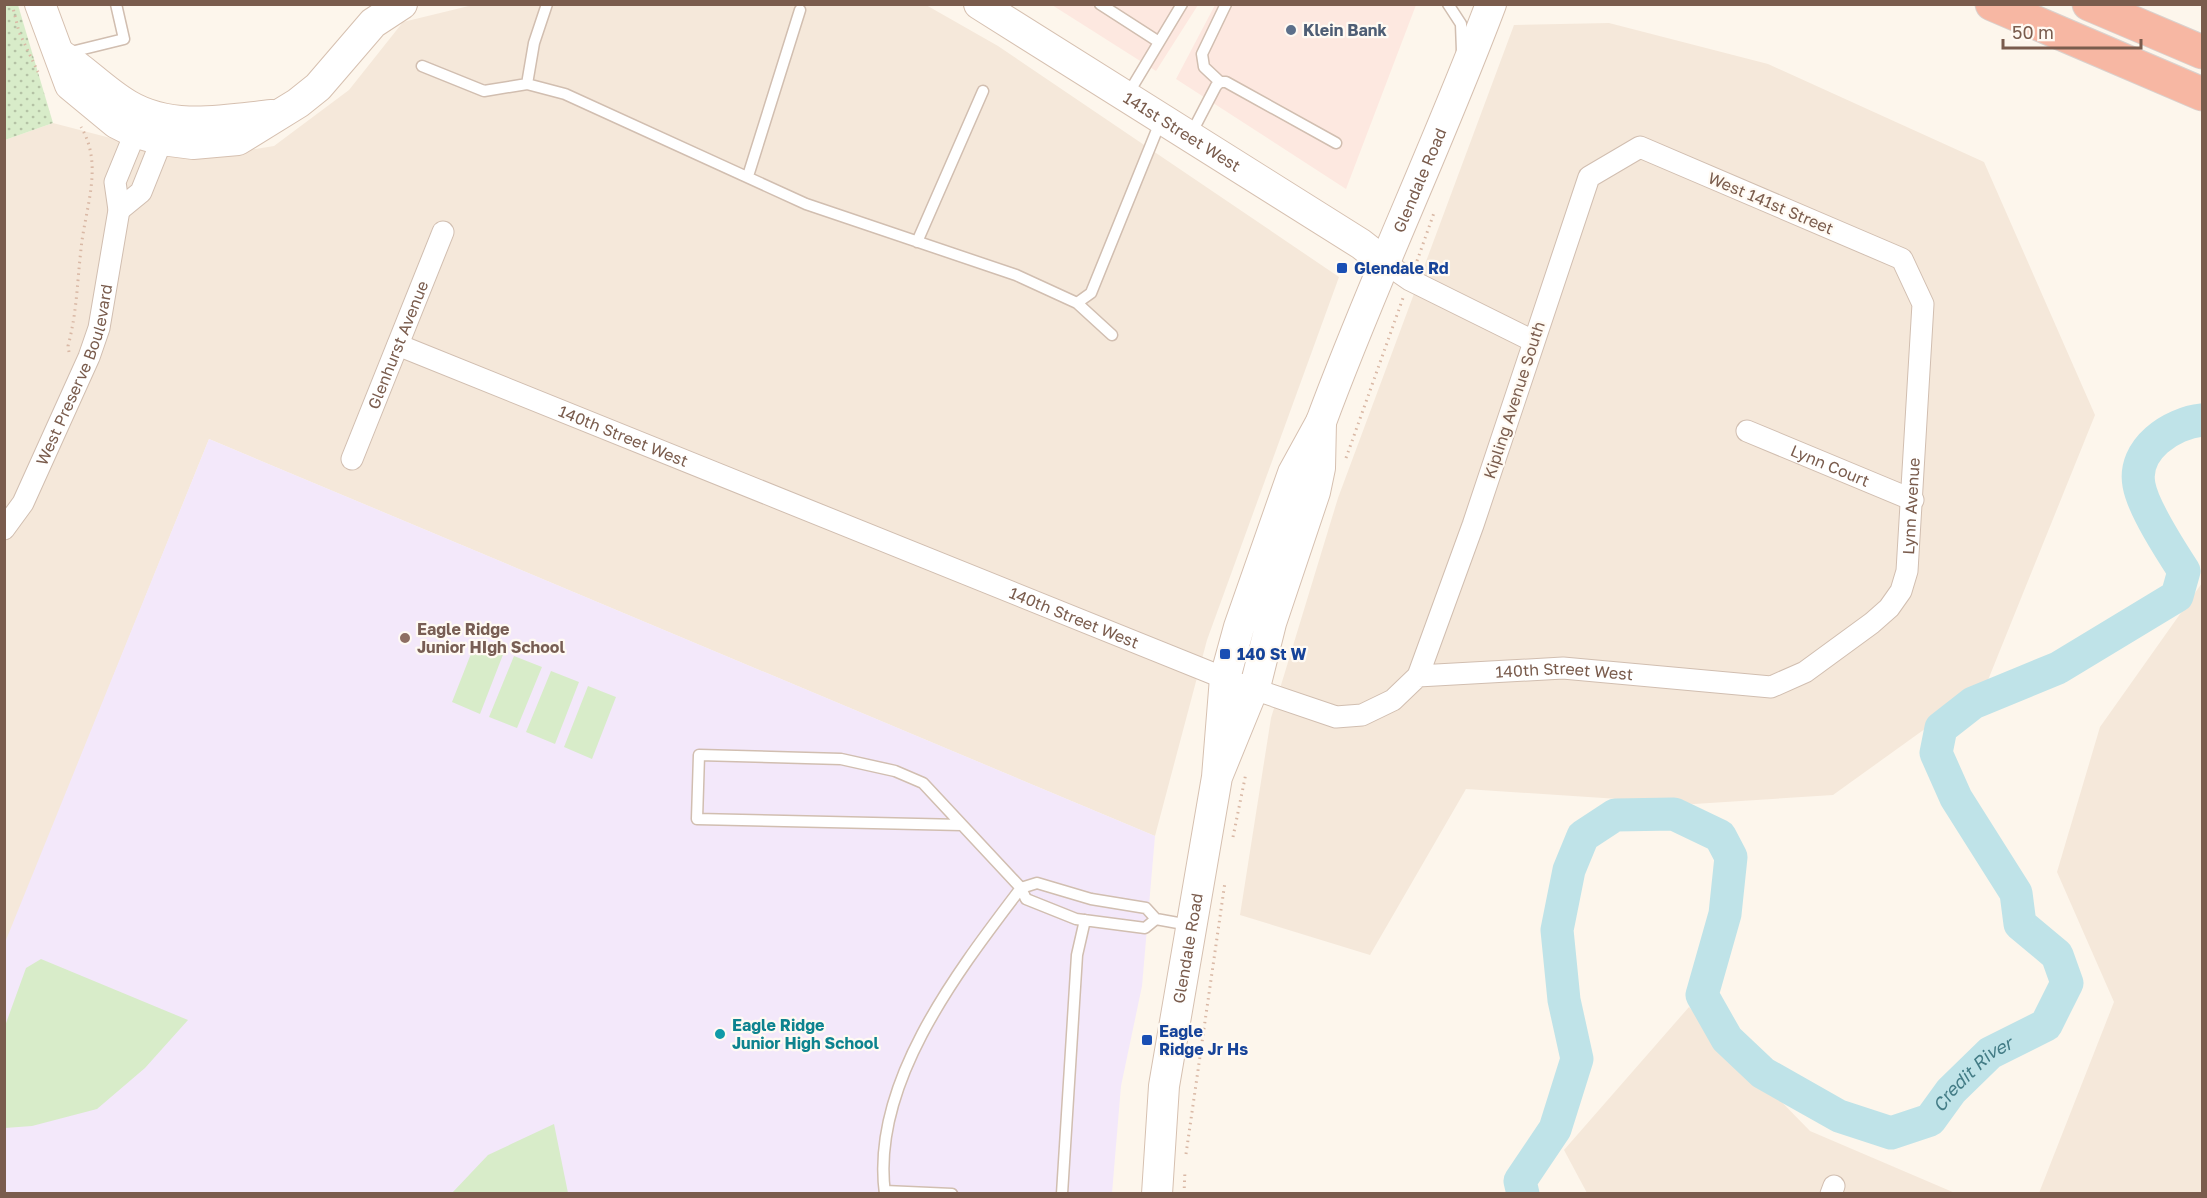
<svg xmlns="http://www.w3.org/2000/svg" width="2207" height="1198" viewBox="0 0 2207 1198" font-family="'Golos Text',sans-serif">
<defs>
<pattern id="park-dots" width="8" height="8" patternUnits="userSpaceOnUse" patternTransform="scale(1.5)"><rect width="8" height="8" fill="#d8ecc9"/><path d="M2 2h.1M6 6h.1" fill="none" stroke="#b4c2a5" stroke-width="1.8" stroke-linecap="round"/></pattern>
</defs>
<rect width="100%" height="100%" fill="#fdf6ec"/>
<!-- residential -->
<path fill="#f5e8da" d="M473,5H926L998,46L1339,277L1207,640L1155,836L209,439L5,945V140L53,123L191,159L274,146L349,90L403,22Z
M1609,23L1768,64L1984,162L2095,415L1986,685L1833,795L1694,804L1466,789L1370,955L1240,915L1271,718L1338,498L1514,25Z
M2202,583V1193H2039L2114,1002L2057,872L2100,727Z
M1689,1007L1810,1131L1955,1193H1587L1564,1150Z"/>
<!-- commercial -->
<path fill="#fde8e0" d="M1052,5H1198L1156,71Z
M1215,5H1416L1346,189L1176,79Z"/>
<!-- education -->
<path fill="#f3e8fa" d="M209,439L1155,836L1142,986L1121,1086L1112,1193H5L4,945Z"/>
<!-- grass -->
<path fill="#d8ecc9" d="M476,641L504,652L480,714L452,702Z
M514,656L542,667L517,728L489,717Z
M551,671L579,682L555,744L526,732Z
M588,686L616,697L592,759L564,747Z
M41,959L188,1020L145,1068L97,1109L32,1126L5,1128V1026L26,968Z
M554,1124L568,1193H452L488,1155Z"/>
<!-- park -->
<path fill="url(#park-dots)" d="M4,5H18L53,123L5,140Z"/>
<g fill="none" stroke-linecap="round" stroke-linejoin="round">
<!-- river -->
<path stroke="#bfe3e8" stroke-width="33" id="s1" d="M1523,1194L1520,1181L1555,1129L1577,1059L1564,1000L1557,930L1569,870L1583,836L1615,815L1674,814L1720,836L1731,857L1725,914L1702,995L1727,1039L1763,1073L1839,1116L1891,1133L1930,1120L1951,1091L1990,1053L2046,1025L2067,983L2057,955L2020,924L2016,893L1956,798L1936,753L1941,728L1973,703L2058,668L2177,596L2184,571C2171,551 2143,508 2139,485C2132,449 2172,423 2202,420"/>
<defs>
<path id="lane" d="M1100,4L1159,42
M1448,4L1461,24L1462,51
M67,53L124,39L116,4
M422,66L484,91L527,84L565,94L806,204L1016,275L1077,303L1112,335
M1220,82L1204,67L1202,54L1226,4
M527,84L534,43L547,4
M1128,94L1182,4
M1191,134L1216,86L1220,82H1226L1336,143
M748,176L800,10
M917,242L983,91
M1077,303L1091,293L1161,120
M1156,919L1145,928L1076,919L1026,899L1021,888L1037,883L1091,899L1146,908L1156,919L1189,925
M885,1191L952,1194
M885,1194C870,1084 958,971 1021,888L923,783L895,771L841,759L699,755L697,819L962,825
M1062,1194L1077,955L1085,920"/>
<g id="street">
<path d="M119,210L141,192L167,127"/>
<path d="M1384,262L1410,280L1533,341"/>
<path id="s2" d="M398,345L1239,684L1336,717L1362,715L1393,700L1418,676L1563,668L1771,687L1805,672L1872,623L1889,608L1901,591L1907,571L1923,304L1902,259L1640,147L1589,177L1473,525L1418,676"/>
<path id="s3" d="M1747,431L1913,500"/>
<path id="s4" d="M352,459L443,232"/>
<path id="s5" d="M4,529L23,503L89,357L99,328L119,210L115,182L140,121"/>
<path d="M1831,1194L1834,1186"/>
</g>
<g id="secondary">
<path d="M40,4L70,85L116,123L134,132L162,140L193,144L238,140L298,103L318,87L373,23L402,4"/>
<path id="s6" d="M979,4L1361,244L1384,262"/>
<path d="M61,55C85,70 104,91 128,105C172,131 224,120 272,115"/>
<path id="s7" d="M1321,422C1373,281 1438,145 1491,4"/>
<path id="s8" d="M1157,1194L1164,1086L1217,777L1225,678L1239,627L1293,473L1321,422L1320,468L1315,492L1271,623L1257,679L1217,777"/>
</g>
<path id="highway" d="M1992,4L2202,94
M2089,4L2202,52"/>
</defs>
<!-- lane casing -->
<use href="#lane" stroke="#d1beb0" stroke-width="13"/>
<!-- street casing -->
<use href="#street" stroke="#d1beb0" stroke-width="23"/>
<!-- secondary casing -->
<use href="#secondary" stroke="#d6c0b0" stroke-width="32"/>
<!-- highway casing -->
<use href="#highway" stroke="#dad1cd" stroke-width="35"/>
<!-- path -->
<path stroke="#d9b8a5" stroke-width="3" stroke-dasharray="1.5 4.5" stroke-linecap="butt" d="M12,4L19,32L38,72
M1417,261L1435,210
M69,352L68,346C77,312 77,284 81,249C85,208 104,165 81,127
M1346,458L1403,298
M1233,837L1246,773
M1186,1154L1225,882
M1184,1194L1185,1170"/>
<!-- lane -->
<use href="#lane" stroke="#fff" stroke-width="10"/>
<!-- street -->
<use href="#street" stroke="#fff" stroke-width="21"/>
<!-- secondary -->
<use href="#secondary" stroke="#fff" stroke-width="30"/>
<!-- highway -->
<use href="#highway" stroke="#f7b7a3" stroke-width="33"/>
</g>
<!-- markers -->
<circle fill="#5c6f8a" stroke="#fffaf3" stroke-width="2" cx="1291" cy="30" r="6"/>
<g fill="#1a4fb4" stroke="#fffaf3" stroke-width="2">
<rect x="1336" y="262" width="12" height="12" rx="3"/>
<rect x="1219" y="648" width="12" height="12" rx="3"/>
<rect x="1141" y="1034" width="12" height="12" rx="3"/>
</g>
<circle fill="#8d6e63" stroke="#fffaf3" stroke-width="2" cx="405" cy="638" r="6"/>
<circle fill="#0f9aa8" stroke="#fffaf3" stroke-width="2" cx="720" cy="1034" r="6"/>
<g text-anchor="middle" stroke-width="4.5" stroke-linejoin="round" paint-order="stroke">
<!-- service labels -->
<g font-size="16" font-weight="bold" fill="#4e5e75" stroke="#fffaf3" text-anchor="start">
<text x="1303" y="36">Klein Bank</text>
</g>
<!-- street labels -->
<g font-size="16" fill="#7a5c4d" stroke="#fffaf3">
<text dy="6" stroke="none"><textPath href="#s6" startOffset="240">141st Street West</textPath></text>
<text dy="6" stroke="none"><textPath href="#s7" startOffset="261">Glendale Road</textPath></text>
<text transform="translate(1771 203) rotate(23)" y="6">West 141st Street</text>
<text dy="6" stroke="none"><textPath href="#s4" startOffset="123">Glenhurst Avenue</textPath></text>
<text dy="6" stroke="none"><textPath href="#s5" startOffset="171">West Preserve Boulevard</textPath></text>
<text transform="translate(1514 400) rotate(-72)" y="6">Kipling Avenue South</text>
<text dy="6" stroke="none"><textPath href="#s2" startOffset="243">140th Street West</textPath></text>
<text dy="6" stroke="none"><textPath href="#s3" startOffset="90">Lynn Court</textPath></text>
<text dy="6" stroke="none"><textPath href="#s2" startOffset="1708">Lynn Avenue</textPath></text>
<text dy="6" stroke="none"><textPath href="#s2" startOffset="729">140th Street West</textPath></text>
<text dy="6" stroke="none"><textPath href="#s2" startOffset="1251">140th Street West</textPath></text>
<text dy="6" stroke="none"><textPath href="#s8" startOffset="248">Glendale Road</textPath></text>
</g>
<!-- transit labels -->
<g font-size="16" font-weight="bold" fill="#164399" stroke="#fffaf3" text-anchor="start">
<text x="1354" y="274">Glendale Rd</text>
<text x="1237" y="660">140 St W</text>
<text x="1159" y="1037">Eagle<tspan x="1159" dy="18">Ridge Jr Hs</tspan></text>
</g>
<!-- education labels -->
<g font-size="16" font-weight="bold" fill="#785e54" stroke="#fffaf3" text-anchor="start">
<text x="417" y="635">Eagle Ridge<tspan x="417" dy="18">Junior HIgh School</tspan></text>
</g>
<!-- culture labels -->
<g font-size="16" font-weight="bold" fill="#0d838f" stroke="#fffaf3" text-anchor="start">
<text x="732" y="1031">Eagle Ridge<tspan x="732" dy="18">Junior High School</tspan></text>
</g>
<!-- water labels -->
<g font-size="18" font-style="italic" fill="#437c86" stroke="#fffaf3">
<text dy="6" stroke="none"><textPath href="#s1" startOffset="1038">Credit River</textPath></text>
</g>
</g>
<!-- border -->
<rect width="2207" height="1198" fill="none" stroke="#7a5c4d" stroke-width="12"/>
<!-- scale -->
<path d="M2003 39v9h138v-9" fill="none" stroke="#7a5c4d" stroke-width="3"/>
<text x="2012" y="39" font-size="18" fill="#7a5c4d" stroke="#fffaf3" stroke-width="4.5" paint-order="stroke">50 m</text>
</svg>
